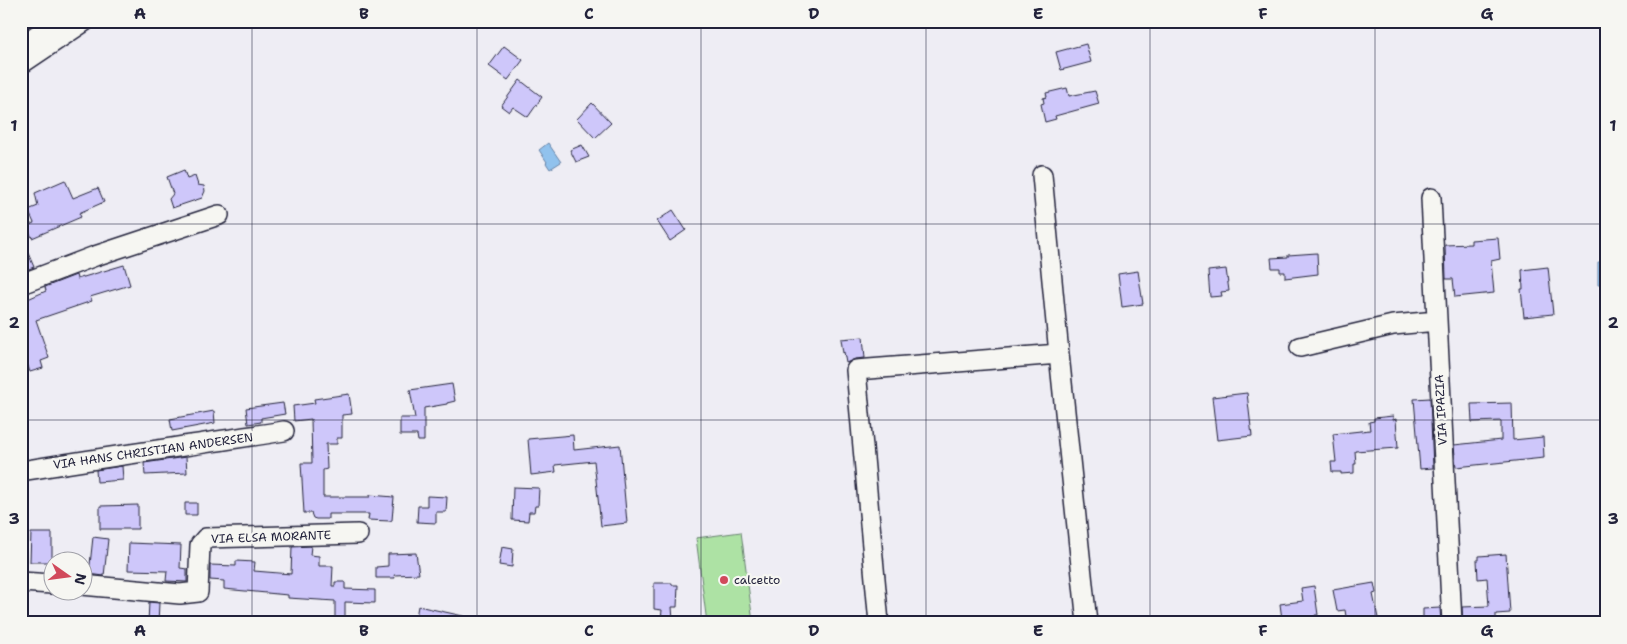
<svg xmlns="http://www.w3.org/2000/svg" width="1627" height="644" viewBox="0 0 1627 644" font-family="'Shantell Sans',sans-serif">
<rect width="100%" height="100%" fill="#eeedf4"/>
<filter id="ink" filterUnits="userSpaceOnUse"><feTurbulence type="fractalNoise" baseFrequency=".02" numOctaves="2"/><feDisplacementMap in="SourceGraphic" scale="10" xChannelSelector="R" yChannelSelector="G"/><feConvolveMatrix kernelMatrix="1 2 1 2 8 2 1 2 1" color-interpolation-filters="sRGB"/></filter>
<g filter="url(#ink)">
<!-- green -->
<path fill="#ade2a4" stroke="#688270" d="M741,532L753,622L707,623L696,538Z"/>
<!-- water -->
<path fill="#91c2ed" stroke="#6582a6" d="M548,143L561,162L550,169L546,163L547,162L539,150Z
M1598,262H1606V285H1598Z"/>
<!-- building -->
<path fill="#cec7fa" stroke="#22223b" d="M1086,44L1091,62L1061,70L1056,52Z
M504,46L523,60L508,80L489,66Z
M520,80L542,97L528,117L513,107L509,112L501,106Z
M1067,88L1069,96L1095,91L1099,104L1055,116L1056,119L1045,122L1041,104L1044,103L1043,98L1047,97L1046,93Z
M592,103L611,123L595,138L577,119Z
M582,145L589,157L576,162L570,150Z
M184,170L187,179L195,176L198,185L204,186L205,191L202,198L172,208L169,199L173,194L167,177Z
M65,180L73,198L98,188L104,202L79,213L81,217L32,238L27,226L34,223L28,210L38,206L35,193Z
M673,210L686,230L670,241L657,221Z
M21,237L34,267L21,272Z
M1498,238L1500,259L1491,261L1494,293L1455,297L1453,279H1446L1445,245L1471,244V240Z
M1317,253L1318,274L1285,278V272H1280V268H1272L1271,258L1288,257V255Z
M124,265L130,285L90,297L92,301L36,320L49,358L41,361L43,368L30,372L27,363L21,364V302L46,291L45,287L76,275L77,279Z
M1548,267L1553,314L1524,317L1521,289H1523L1522,270Z
M1226,269L1229,291L1221,292L1222,296L1210,297L1208,271Z
M1138,271L1143,304L1122,307L1118,274Z
M863,337L865,358L855,359L846,363L844,352L843,353L841,339Z
M452,384L455,401L447,403V404L424,408V441H418L417,435H400V418H415L410,390Z
M1247,393L1252,436L1217,440L1212,397Z
M349,394L352,414L342,415V438H337V444H326L327,469L323,470V497H370V495L394,497L392,520L390,521L368,520L369,514H328V519H316L313,518L311,513H304L301,463H312L311,419L294,421L293,406L315,403L314,399Z
M1430,398L1433,468L1420,469L1414,399Z
M283,403L285,414L261,418V422L248,424L246,408Z
M1512,403L1513,440L1543,437L1544,458L1456,467L1454,445L1501,440V421L1472,422L1471,404Z
M214,411L215,423L172,431L170,419Z
M1393,416V420L1396,419L1398,448L1355,451L1356,464H1354V473L1341,474V472H1332L1331,462H1336L1333,434L1370,430L1369,422L1374,421V418Z
M573,435L574,450L620,445L627,523L601,526L594,461L555,465L556,472L531,475L528,439Z
M186,457L187,473L145,475L144,463Z
M122,466L123,480L97,482L96,470Z
M513,487L539,488L538,506H535L534,512H529L528,521L512,520Z
M427,496L447,497L446,512H436V523L417,522L418,506H427Z
M185,503H197V515H185Z
M138,505V529H100V506Z
M31,533H52V562H30Z
M93,537L108,539L104,576L89,574Z
M129,543L181,545L180,568L187,569V582L166,581L167,571L128,570Z
M311,546L310,555L319,556V566H333L332,586H335V582H345V589L375,590V603L345,602V623H335V601L288,598V595L224,589V581L210,580V565L236,566V561L255,562L254,571L291,574L292,547Z
M502,547L513,549L512,567L499,565Z
M416,553L419,574L394,575L395,578H376V567L388,566V554Z
M1506,554L1510,613L1496,614V623H1463L1462,607L1489,606L1487,578L1478,579L1477,560H1479V556Z
M654,583H672V585H678L677,607H672L673,620H661L662,610L654,609Z
M1374,583L1376,593L1373,594L1378,618L1347,623L1345,610L1337,611L1333,590Z
M1314,586L1318,615H1315L1316,623H1288L1287,619H1282L1280,604L1303,601L1301,588Z
M149,602L159,603L158,623H148Z
M418,606L472,618V623H415Z
M1440,608L1441,623H1423V609Z"/>
<g fill="none" stroke-linecap="round" stroke-linejoin="round">
<defs>
<path id="minor" d="M21,46L57,21
M21,64L85,21
M1042,175L1059,354
M1431,198L1452,623
M21,284L95,256L219,215
M1300,347L1393,325L1437,321
M21,471C109,456 196,445 284,431
M21,582L52,584
M82,585L180,594L198,592L200,545L206,538L358,534
M879,623L856,370L1059,354L1087,623"/>
</defs>
<!-- minor casing -->
<use href="#minor" stroke="#22223b" stroke-width="22"/>
<!-- minor -->
<use href="#minor" stroke="#f6f6f2" stroke-width="19"/>
</g>
</g>
<!-- grid -->
<path fill="none" stroke="#22223b" stroke-width="1" stroke-opacity="0.55" d="M252,21V623M477,21V623M701,21V623M926,21V623M1150,21V623M1375,21V623M21,224H1606M21,420H1606"/>
<!-- markers -->
<circle fill="#d1495b" stroke="#f6f6f2" stroke-width="2" cx="724" cy="580" r="5"/>
<g text-anchor="middle" stroke-width="4.5" stroke-linejoin="round" paint-order="stroke">
<!-- street labels -->
<g font-size="12" fill="#22223b" stroke="#f6f6f2">
<text transform="translate(1441 410) rotate(-93)" y="4">VIA IPAZIA</text>
<text transform="translate(153 451) rotate(-8)" y="4">VIA HANS CHRISTIAN ANDERSEN</text>
<text transform="translate(271 537) rotate(-2)" y="4">VIA ELSA MORANTE</text>
</g>
<!-- poi labels -->
<g font-size="12" fill="#22223b" stroke="#f6f6f2" text-anchor="start">
<text x="734" y="584">calcetto</text>
</g>
</g>
<!-- margin -->
<rect width="1627" height="644" fill="none" stroke="#f6f6f2" stroke-width="55"/>
<!-- north arrow -->
<g transform="translate(68 576) rotate(104)"><circle r="24" fill="#f6f6f2" stroke="#a1a1a9"/>
<path d="M0-4L9 19L0 12L-9 19Z" fill="#d1495b"/>
<text y="-8" font-size="14" font-weight="bold" text-anchor="middle" fill="#22223b">N</text>
</g>
<rect x="28" y="28" width="1572" height="588" fill="none" stroke="#22223b" stroke-width="2"/>
<g font-size="16" text-anchor="middle" font-weight="bold" fill="#22223b">
<text x="140" y="19">A</text>
<text x="364" y="19">B</text>
<text x="589" y="19">C</text>
<text x="814" y="19">D</text>
<text x="1038" y="19">E</text>
<text x="1263" y="19">F</text>
<text x="1487" y="19">G</text>
<text x="14" y="131">1</text>
<text x="1613" y="131">1</text>
<text x="14" y="328">2</text>
<text x="1613" y="328">2</text>
<text x="14" y="524">3</text>
<text x="1613" y="524">3</text>
<text x="140" y="636">A</text>
<text x="364" y="636">B</text>
<text x="589" y="636">C</text>
<text x="814" y="636">D</text>
<text x="1038" y="636">E</text>
<text x="1263" y="636">F</text>
<text x="1487" y="636">G</text>
</g>
</svg>
